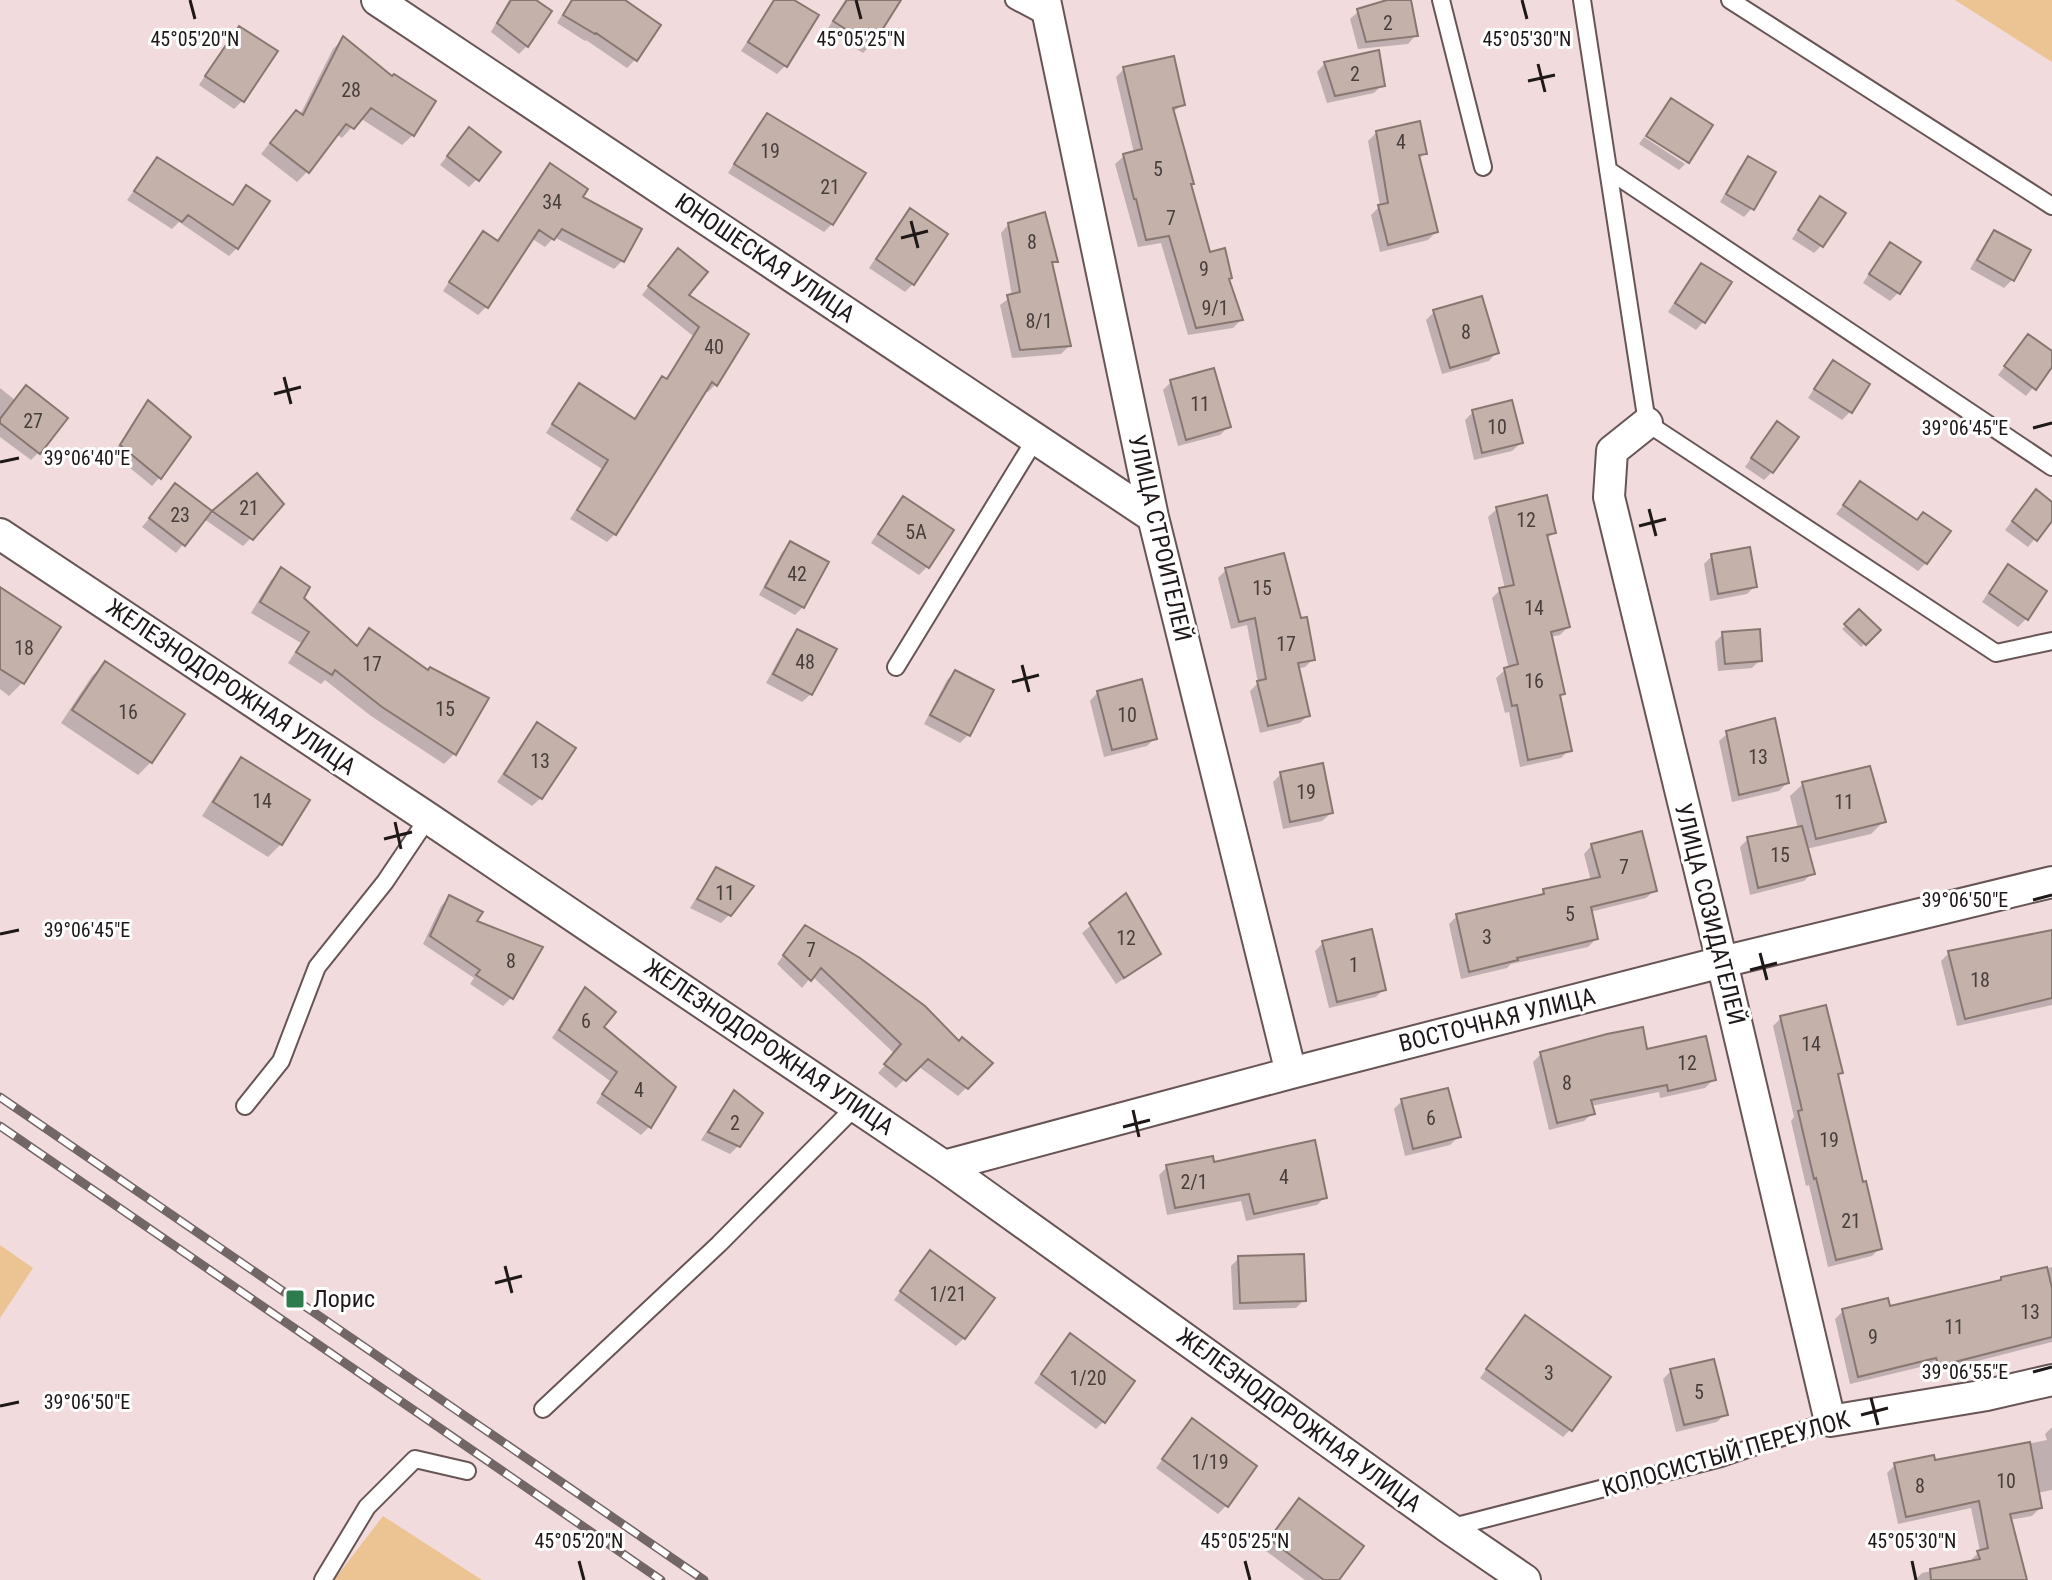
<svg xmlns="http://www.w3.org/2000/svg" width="2052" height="1580" viewBox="0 0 2052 1580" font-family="'Roboto Condensed',sans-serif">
<rect width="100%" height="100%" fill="#f1dbdc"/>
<!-- green -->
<path fill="#ecc392" d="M1955,0H2052V62Z
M0,1245L33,1268L0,1318Z
M383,1516L482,1580H334Z"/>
<!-- shadow -->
<path fill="#0003" d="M509,0H532L527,46L519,54L491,32Z
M571,0H613L635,60L627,68L586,40L585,41L557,23Z
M774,0H791L816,16L785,66L777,74L741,51Z
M845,0H899L871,45L863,53L827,30Z
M1393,0H1409L1416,35L1408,44L1358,49L1350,19L1359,11Z
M240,28L275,52L242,101L234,109L199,85L231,36Z
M343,39L413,135L402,145L360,118L342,138L336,134L307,172L297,182L261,154L286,122L296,112L300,115L333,49Z
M1325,63L1382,85L1374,93L1327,103L1317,72Z
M1124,69L1183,104L1172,113L1208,254L1227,280L1241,320L1233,328L1188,335L1161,243L1138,247L1115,164L1124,156L1134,153L1116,77Z
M767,115L863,174L832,224L824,232L728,173L759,123Z
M1377,132L1425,153L1418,160L1436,232L1428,240L1380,252L1371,215L1380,206L1368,141Z
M1644,137L1685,164L1679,170L1639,144Z
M461,138L477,179L469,187L440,165Z
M1748,159L1752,208L1744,217L1720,202L1740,167Z
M158,160L232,206L247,188L237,248L229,256L179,222L172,229L127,200L150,168Z
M550,166L580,198L622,261L614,269L554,237L545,247L531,238L486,307L478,315L443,291L475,242L483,233L496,242L542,174Z
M1821,199L1822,245L1814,253L1792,239L1813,207Z
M910,211L913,284L905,292L869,268L902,219Z
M1009,224L1055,261L1051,266L1069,346L1061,354L1012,358L1000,305L1012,296L1001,233Z
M1995,232L2012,280L2004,288L1970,269L1987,240Z
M1891,244L1918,262L1898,293L1890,301L1863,283L1883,252Z
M670,259L686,296L747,334L716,384L708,392L705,391L615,534L607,542L570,519L602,469L546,433L571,393L579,385L633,420L654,387L662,378L665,380L693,336L642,295Z
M1701,265L1704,321L1696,330L1668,312L1693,273Z
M1434,312L1497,352L1489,361L1442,374L1426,320Z
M2021,345L2052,354V364L2026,396L1998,375Z
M1834,362L1867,384L1850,412L1842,420L1808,398L1826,370Z
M1171,382L1229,426L1220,435L1178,446L1163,390Z
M0,388L15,400L39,452L31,460L0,437Z
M148,403L188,437L159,478L152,486L113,454L140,411Z
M1473,412L1521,443L1512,451L1474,460L1465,420Z
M1777,424L1772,472L1764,480L1745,467L1769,432Z
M257,476L251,538L243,546L204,519L176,553L142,527L176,486L212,514Z
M1860,484L1916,522L1948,532L1926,563L1918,571L1836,514Z
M904,498L951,531L927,567L919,575L871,543L896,506Z
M2028,500L2052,504V518L2028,547L2005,530Z
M1497,509L1554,532L1546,540L1568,627L1560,635L1550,637L1562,693L1558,698L1569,750L1561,758L1520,767L1509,712L1505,713L1496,678L1505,670L1509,669L1492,598L1500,590L1505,589L1488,517Z
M790,544L803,607L795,615L759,595L782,552Z
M1712,556L1755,586L1747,594L1710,601L1704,564Z
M2008,567L2026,619L2018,627L1982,602L2000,575Z
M281,570L302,598L355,647L369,631L428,672L454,754L444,764L371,716L325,680L321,684L288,663L301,643L251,613L271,580Z
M1226,570L1300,621L1313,659L1305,667L1297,669L1308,715L1300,723L1260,733L1250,691L1258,683L1247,625L1231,629L1218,578Z
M0,590L58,628L22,683L9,696L0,689Z
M1859,612L1878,630L1861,647L1842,629Z
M798,631L811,694L802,702L766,683L790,639Z
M1723,634L1760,660L1752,668L1718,671L1715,642Z
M105,664L151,762L138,775L61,723L92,676Z
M955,672L991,691L968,735L960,743L924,724L947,680Z
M1098,692L1155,738L1147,746L1104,757L1090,701Z
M538,725L541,798L532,806L497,782L529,733Z
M1728,733L1787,783L1779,791L1732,802L1719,741Z
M241,760L281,844L268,857L202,816L229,773Z
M1281,774L1331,813L1322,821L1283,829L1273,782Z
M1803,784L1884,821L1871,834L1806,849L1812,873L1804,881L1750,895L1740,847L1748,839L1798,829L1790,796Z
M1592,845L1655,890L1646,898L1590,912L1596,939L1588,947L1511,964L1507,968L1461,979L1449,924L1457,916L1537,898L1544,891L1591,881L1584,854Z
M717,870L729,915L721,923L690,908L709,878Z
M1126,896L1159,953L1150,961L1116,984L1082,933Z
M449,898L474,922L541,948L511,998L503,1006L470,984L474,978L423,944L441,906Z
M2052,932V1005L1957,1026L1941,961L1949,953Z
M797,936L959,1043L990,1064L958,1096L918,1066L896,1088L878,1073L895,1054L812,976L802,988L777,964Z
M1323,943L1384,989L1376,997L1329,1008L1315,951Z
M585,990L649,1127L641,1135L596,1103L610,1081L552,1038L577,998Z
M1781,1018L1841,1072L1836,1077L1880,1248L1872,1256L1828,1267L1809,1185L1806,1186L1791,1121L1794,1117L1773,1026Z
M1645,1051L1713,1080L1705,1088L1660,1098L1659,1092L1591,1106L1593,1113L1584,1121L1549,1130L1533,1062L1541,1054Z
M734,1093L738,1146L730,1154L701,1140L726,1101Z
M1402,1101L1458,1137L1450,1145L1405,1156L1394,1109Z
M1212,1164L1325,1197L1317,1205L1246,1221L1241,1201L1167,1215L1159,1175L1167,1167Z
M1239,1258L1304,1300L1296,1308L1233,1310L1231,1266Z
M922,1261L964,1338L956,1346L894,1300Z
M2052,1267V1342L1931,1373L1929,1365L1850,1384L1835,1319L1843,1311L1888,1309L1998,1283L2002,1279Z
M1517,1326L1571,1429L1563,1437L1480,1378Z
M1062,1344L1104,1421L1096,1429L1034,1383Z
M1671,1371L1725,1414L1717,1422L1676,1432L1663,1379Z
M2052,1427V1490L2037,1493L2040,1508L2032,1516L2009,1520L2025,1580H1915L1922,1573L1971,1563L1970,1561L1980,1551L1971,1508L1898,1524L1887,1473L1895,1465L1933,1462L2047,1440L2045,1434Z
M1185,1428L1254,1466L1226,1506L1218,1514L1156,1468Z
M1299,1501L1336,1580H1305L1262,1548Z"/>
<!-- building -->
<path fill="#c4b2aa" stroke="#887770" stroke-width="2" d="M511,0H536L552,11L528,47L497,23Z
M572,0H625L661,25L637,61L596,33L595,34L563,15Z
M774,0H794L819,15L787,67L748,42Z
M847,0H901L872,46L833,21Z
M1387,0H1411L1418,36L1366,42L1357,9Z
M239,26L278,51L244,102L205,76Z
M343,36L392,76L394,74L436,101L414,136L371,108L354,129L346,124L309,173L270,143L296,110L303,115Z
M1379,50L1385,86L1335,96L1324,62Z
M1174,56L1185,105L1173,108L1194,184H1191L1210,252L1225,248L1232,278L1229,279L1243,320L1196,328L1169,236L1146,240L1136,199H1134L1123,154L1142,149L1123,67Z
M1671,98L1713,125L1689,163L1646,136Z
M767,113L866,173L833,225L734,164Z
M1420,121L1427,154L1419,155L1438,232L1388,245L1378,205L1388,203L1376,131Z
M469,127L501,152L479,181L447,156Z
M1748,156L1776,172L1754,210L1726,194Z
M157,157L233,205L246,185L270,201L238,249L188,215L182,222L134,191Z
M550,163L588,189L583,197L642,229L624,262L562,229L554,240L539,230L488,308L449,282L483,231L498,241Z
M1820,196L1846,213L1823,247L1798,230Z
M910,208L948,234L914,285L876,259Z
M1045,212L1058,262H1052L1071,346L1020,350L1007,295L1020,292L1008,223Z
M1994,230L2031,250L2014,281L1977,260Z
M1890,242L1921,262L1900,294L1869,274Z
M678,248L708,272L689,295L749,334L717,386L712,382L616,535L577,510L608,460L552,424L579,383L635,419L662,376L667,379L699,327L648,286Z
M1701,263L1732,282L1705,323L1675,303Z
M1482,296L1499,353L1450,368L1433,310Z
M2028,334L2052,351V367L2036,390L2004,366Z
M1833,360L1870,384L1852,413L1814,389Z
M1214,368L1231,427L1186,440L1170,380Z
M26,385L68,418L40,454L0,423V419Z
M148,400L191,437L161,479L120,445Z
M1512,400L1523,443L1482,453L1472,410Z
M1777,421L1799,437L1773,473L1751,458Z
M257,473L284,504L253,540L212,511Z
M1860,481L1917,520L1923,512L1951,531L1927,564L1843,505Z
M175,483L212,511L185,546L149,518Z
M2036,489L2052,502V521L2037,541L2012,521Z
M1547,495L1556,533L1547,535L1570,627L1551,632L1565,694L1560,695L1572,751L1528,760L1517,705L1512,706L1504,668L1518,664L1499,588L1514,585L1496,507Z
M903,496L954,530L929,568L878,534Z
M790,541L829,562L804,608L765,587Z
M1750,547L1757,587L1718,594L1711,554Z
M1284,553L1301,618L1307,617L1315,660L1298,663L1310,716L1268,726L1257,681L1266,679L1255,618L1239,622L1225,568Z
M2008,564L2047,591L2028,620L1989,593Z
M281,567L310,587L304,598L357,646L369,628L428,670L430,667L489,698L456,755L382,707L335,670L332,675L296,652L309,632L260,602Z
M0,587L61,627L24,684L0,669Z
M1859,609L1881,630L1866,645L1844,624Z
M797,629L837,649L812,695L773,674Z
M1760,629L1762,661L1725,664L1722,632Z
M105,661L185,714L152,763L72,710Z
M955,670L994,690L970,736L930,715Z
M1142,679L1157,739L1112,750L1097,691Z
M1775,718L1789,783L1739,795L1726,731Z
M537,722L576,748L542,799L504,774Z
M241,757L310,800L282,845L213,802Z
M1323,763L1333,813L1290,822L1280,772Z
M1870,766L1886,822L1816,839L1802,782Z
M1802,826L1815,874L1758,888L1747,837Z
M1642,831L1657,891L1591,907L1598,939L1517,958L1518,960L1469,972L1456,914L1544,894L1543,889L1600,877L1591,844Z
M716,867L754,886L731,916L697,899Z
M1126,893L1161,954L1124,978L1089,923Z
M449,895L483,912L477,921L543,947L513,999L476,975L480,970L430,936Z
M805,925L860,958L925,1006L959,1041L962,1037L993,1063L968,1089L928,1059L906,1081L884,1064L901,1044L821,968L811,981L783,955Z
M1372,929L1386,990L1337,1002L1322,941Z
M2052,930V998L1965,1019L1948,951Z
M585,987L616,1012L604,1027L676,1087L651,1128L602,1094L617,1072L559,1030Z
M1826,1005L1843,1073L1838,1074L1863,1182L1866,1181L1882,1249L1836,1260L1816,1178L1814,1179L1798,1111L1802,1110L1780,1016Z
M1643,1027L1647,1049L1706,1036L1716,1080L1668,1091L1667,1085L1591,1100L1595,1114L1557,1123L1540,1052L1607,1034Z
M1448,1088L1461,1137L1413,1149L1401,1099Z
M734,1090L763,1113L740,1147L708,1132Z
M1315,1140L1327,1198L1254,1214L1249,1194L1175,1208L1166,1165L1213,1156L1214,1162Z
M930,1250L995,1298L965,1339L900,1291Z
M1304,1254L1306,1301L1240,1303L1238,1256Z
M2047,1267L2052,1288V1337L1939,1366L1936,1358L1858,1377L1842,1309L1888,1298L1890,1306L2001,1280V1277Z
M1525,1315L1611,1377L1572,1431L1486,1369Z
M1070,1333L1135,1381L1105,1423L1041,1374Z
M1714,1359L1728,1415L1684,1425L1670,1369Z
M1192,1418L1257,1466L1228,1507L1162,1459Z
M2030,1442L2042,1508L2010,1514L2027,1580H1931L1930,1569L1980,1559L1977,1551L1988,1548L1979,1501L1906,1517L1894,1463L1934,1455L1935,1460Z
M1299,1498L1364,1546L1339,1580H1324L1269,1539Z"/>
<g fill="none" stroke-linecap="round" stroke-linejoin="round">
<defs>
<path id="lane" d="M1014,0L1048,18
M1441,0L1483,167
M1582,0L1647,423L1996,653L2052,641
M1730,0L2052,206
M1608,170L2052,467
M896,667L1036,438
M245,1106L281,1061L317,967L385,882L428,818
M543,1409L719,1244L856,1106
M1449,1528L1721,1458L1830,1421
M323,1580L367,1507L415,1459L467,1471"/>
<path id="street" d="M377,0L1153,517
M1045,0L1153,517L1291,1073
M1647,423L1612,451L1609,497L1722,962L1830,1421L1987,1395L2052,1380
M0,534L428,818L944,1166L1449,1528L1525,1580
M944,1166L1291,1073L1722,962L2052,882"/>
</defs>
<!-- lane casing -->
<use href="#lane" stroke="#675555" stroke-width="20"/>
<!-- street casing -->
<use href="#street" stroke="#675555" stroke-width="34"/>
<!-- lane -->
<use href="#lane" stroke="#fff" stroke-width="16"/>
<!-- street -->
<use href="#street" stroke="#fff" stroke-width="30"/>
<defs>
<path id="rail" d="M0,1097L704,1580
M0,1126L661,1580"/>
</defs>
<!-- rail casing -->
<use href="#rail" stroke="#736667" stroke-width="9"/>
<!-- rail -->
<use href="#rail" stroke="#fff" stroke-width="6" stroke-dasharray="18" stroke-linecap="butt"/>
</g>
<!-- ticks -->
<path fill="none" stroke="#1f1818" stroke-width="3" d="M190,0L195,19M856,0L861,19M1522,0L1527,19M1538,64L1545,92M1528,81L1555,75M911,221L918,248M901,238L928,231M284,377L291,404M274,394L301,387M2033,428L2052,423M0,462L19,458M1649,509L1656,536M1639,526L1666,519M1022,665L1029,692M1012,682L1039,675M395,822L401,849M384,839L412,832M2033,900L2052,895M0,934L19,930M1760,953L1767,980M1750,970L1777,963M1133,1110L1139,1137M1123,1127L1150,1120M505,1266L512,1293M495,1283L522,1276M2033,1372L2052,1367M1871,1398L1878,1425M0,1406L19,1402M1861,1415L1888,1408M579,1561L584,1580M1245,1561L1250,1580M1912,1561L1916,1580"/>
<!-- markers -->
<rect fill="#2c7c4d" stroke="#fff" stroke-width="3" x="285" y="1289" width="20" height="20" rx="4"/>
<g text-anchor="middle" stroke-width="6" stroke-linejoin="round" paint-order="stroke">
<!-- number labels -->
<g font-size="20" fill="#483e3c">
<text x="1388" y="30">2</text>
<text x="1355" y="81">2</text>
<text x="351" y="97">28</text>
<text x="1401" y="149">4</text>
<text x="770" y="158">19</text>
<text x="1158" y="176">5</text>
<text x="830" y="194">21</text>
<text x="552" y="209">34</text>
<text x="1171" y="225">7</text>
<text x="1032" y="249">8</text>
<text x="1204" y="276">9</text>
<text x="1215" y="315">9/1</text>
<text x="1039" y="328">8/1</text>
<text x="1466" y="339">8</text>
<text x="714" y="354">40</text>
<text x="1200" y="411">11</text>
<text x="33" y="428">27</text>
<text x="1497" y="434">10</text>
<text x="249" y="515">21</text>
<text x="180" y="522">23</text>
<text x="1526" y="527">12</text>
<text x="916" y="539">5А</text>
<text x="797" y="581">42</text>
<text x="1262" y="595">15</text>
<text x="1534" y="615">14</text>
<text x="1286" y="651">17</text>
<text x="24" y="655">18</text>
<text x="805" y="669">48</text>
<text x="372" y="671">17</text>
<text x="1534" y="688">16</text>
<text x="445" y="716">15</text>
<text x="128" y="719">16</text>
<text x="1127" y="722">10</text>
<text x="1758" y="764">13</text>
<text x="540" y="768">13</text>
<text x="1306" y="799">19</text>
<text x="262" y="808">14</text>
<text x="1844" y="809">11</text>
<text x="1780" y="862">15</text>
<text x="1624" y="874">7</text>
<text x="725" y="900">11</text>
<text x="1570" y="921">5</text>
<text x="1487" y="944">3</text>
<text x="1126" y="945">12</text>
<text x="811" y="957">7</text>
<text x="511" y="968">8</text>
<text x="1354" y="972">1</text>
<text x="1980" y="987">18</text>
<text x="586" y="1028">6</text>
<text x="1811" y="1051">14</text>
<text x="1687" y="1070">12</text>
<text x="1567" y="1090">8</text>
<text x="639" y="1097">4</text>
<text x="1431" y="1125">6</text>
<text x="735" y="1130">2</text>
<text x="1829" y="1147">19</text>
<text x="1284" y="1184">4</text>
<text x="1194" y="1189">2/1</text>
<text x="1851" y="1228">21</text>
<text x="948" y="1301">1/21</text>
<text x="2030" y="1319">13</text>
<text x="1954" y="1334">11</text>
<text x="1873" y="1344">9</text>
<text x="1549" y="1380">3</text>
<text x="1088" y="1385">1/20</text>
<text x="1699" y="1399">5</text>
<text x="1210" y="1469">1/19</text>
<text x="2006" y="1488">10</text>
<text x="1920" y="1493">8</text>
</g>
<!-- street labels -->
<g font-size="24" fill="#1f1818" stroke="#fff">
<text transform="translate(765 258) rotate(34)" y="8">ЮНОШЕСКАЯ УЛИЦА</text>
<text transform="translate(1160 538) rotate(77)" y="8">УЛИЦА СТРОИТЕЛЕЙ</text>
<text transform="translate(231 687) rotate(34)" y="8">ЖЕЛЕЗНОДОРОЖНАЯ УЛИЦА</text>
<text transform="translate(1710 914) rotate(76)" y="8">УЛИЦА СОЗИДАТЕЛЕЙ</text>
<text transform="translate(1497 1020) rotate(-14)" y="8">ВОСТОЧНАЯ УЛИЦА</text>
<text transform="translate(769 1047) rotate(34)" y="8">ЖЕЛЕЗНОДОРОЖНАЯ УЛИЦА</text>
<text transform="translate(1299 1420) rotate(36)" y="8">ЖЕЛЕЗНОДОРОЖНАЯ УЛИЦА</text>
<text transform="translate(1726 1454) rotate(-16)" y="8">КОЛОСИСТЫЙ ПЕРЕУЛОК</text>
</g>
<!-- poi labels -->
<g font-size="24" fill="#1f1818" stroke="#fff" text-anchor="start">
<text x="313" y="1307">Лорис</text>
</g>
</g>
<g font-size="20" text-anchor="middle" fill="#1f1818" stroke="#fff" stroke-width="6" stroke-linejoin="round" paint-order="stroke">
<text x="195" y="46">45°05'20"N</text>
<text x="861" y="46">45°05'25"N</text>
<text x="1527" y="46">45°05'30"N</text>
<text x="1965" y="435">39°06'45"E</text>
<text x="87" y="465">39°06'40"E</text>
<text x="1965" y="907">39°06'50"E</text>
<text x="87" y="937">39°06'45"E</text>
<text x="1965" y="1379">39°06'55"E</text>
<text x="87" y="1409">39°06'50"E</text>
<text x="579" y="1548">45°05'20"N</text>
<text x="1245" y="1548">45°05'25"N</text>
<text x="1912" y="1548">45°05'30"N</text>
</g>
</svg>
